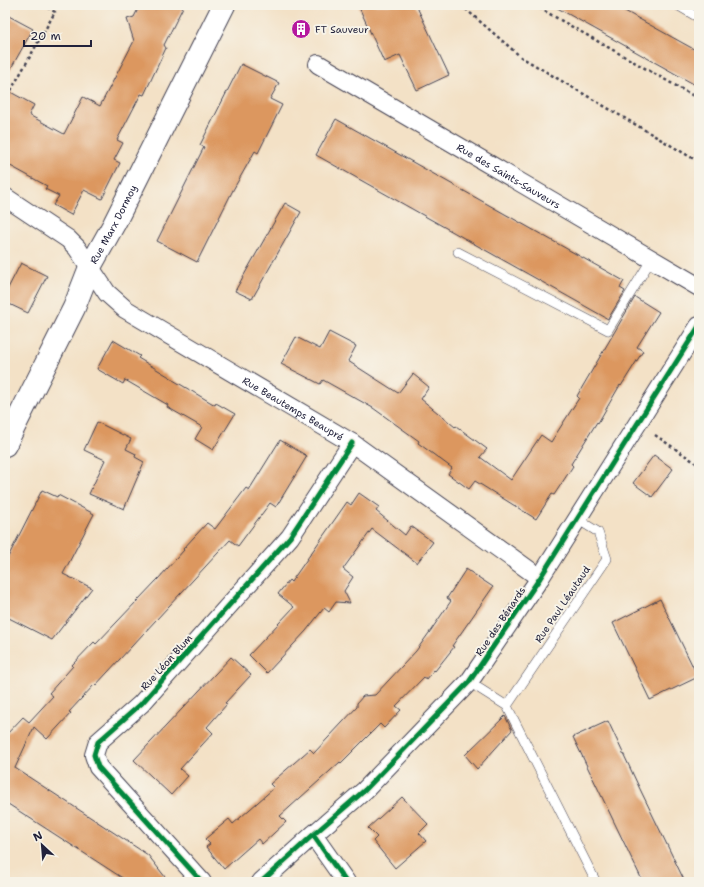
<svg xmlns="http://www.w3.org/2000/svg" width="704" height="887" viewBox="0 0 704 887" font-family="'Shantell Sans',sans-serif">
<rect width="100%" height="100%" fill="#f7f3e8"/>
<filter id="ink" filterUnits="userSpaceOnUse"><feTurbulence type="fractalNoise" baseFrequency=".025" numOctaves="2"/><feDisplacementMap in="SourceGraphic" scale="8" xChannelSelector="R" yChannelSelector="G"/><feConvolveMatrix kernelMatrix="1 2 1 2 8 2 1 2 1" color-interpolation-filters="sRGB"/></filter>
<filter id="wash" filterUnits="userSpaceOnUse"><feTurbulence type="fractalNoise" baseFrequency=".012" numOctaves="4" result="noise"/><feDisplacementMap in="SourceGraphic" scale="16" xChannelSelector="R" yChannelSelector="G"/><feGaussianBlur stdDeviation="0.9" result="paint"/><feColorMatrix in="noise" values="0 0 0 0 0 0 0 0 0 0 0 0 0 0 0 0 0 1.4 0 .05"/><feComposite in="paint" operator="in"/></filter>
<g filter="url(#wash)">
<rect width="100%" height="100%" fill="#f3e1c6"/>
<g id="blocks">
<!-- building -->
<path fill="#dc975f" d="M140,5H184L164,45L166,48L144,95L141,94L117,140L123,143L114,160L120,163L102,199L84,190L71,215L53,205L59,196L45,189L47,186L5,163V89L34,105L29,115L64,134L83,97L100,106L134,41L127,19L134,17Z
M358,5H416L449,75L417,90L400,55L384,62Z
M552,5H614L699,52V87Z
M5,14L33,29L5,79Z
M241,64L279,83L270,99L282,105L258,153L255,151L233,190L197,262L157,241L204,147L200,145Z
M336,119L624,281L620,288L625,291L608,319L316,155Z
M285,203L301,212L252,299L235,291Z
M21,263L47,276L28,313L5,302V294Z
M635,297L659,312L637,347L643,351L621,386L620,385L598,423L597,422L571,464L573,466L554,495L552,494L536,519L475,481L469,489L448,474L452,468L418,443L419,441L373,408L323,380L320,384L281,364L296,337L320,349L329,332L356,346L348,361L398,393L413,374L429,387L421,399L455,427L456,426L487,449L480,457L511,480L541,435L551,442L579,398L577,396Z
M113,340L140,356L138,358L173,379V380L215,405L216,403L235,414L213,450L195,439L202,427L167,407L168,405L125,380L123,384L97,369Z
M97,422L131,439L126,449L136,454L135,457L144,462L124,509L89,494L105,460L84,450Z
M280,440L307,456L276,507L270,503L238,546L230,540L95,686L94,685L69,712L71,713L47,739L34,727L15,768L148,855L169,882H126L124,879L5,802V736L23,717L29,722L53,696L49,693L73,666L72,665L94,642L96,644L158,579L184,550L183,549L207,523L215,529L246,488L249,490Z
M654,455L673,469L652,497L633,483Z
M42,490L57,497L58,495L94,514L63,574L92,588L52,640L5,616V563Z
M359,493L379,507L376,511L405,535L411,526L433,542L417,563L372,529L343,569L353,577L344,591L350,603L336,602L329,612L324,608L306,631L267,673L249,655L294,607L278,594L289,580L291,582L347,502L351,505Z
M466,569L493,587L452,646L454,647L435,671L434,670L427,679L424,677L396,706L401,710L384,728L380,724L341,763L340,762L280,816L286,822L262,844L258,839L224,869L206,847L210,844L205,839L229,819L233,824L274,788L270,784L310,749L314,753L357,707V703L363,696L375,695L416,651L429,633L451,601L447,598Z
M660,599L698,677L650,700L613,623Z
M231,657L251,675L225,703L227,704L207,727L213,733L180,769L188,776L171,795L134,760Z
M505,716L512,730L477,769L465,755Z
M608,721L639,787L685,882H643L573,737Z
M402,797L428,824L419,833L426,841L395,868L373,841L377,837L368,828Z"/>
</g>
</g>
<g filter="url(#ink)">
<use href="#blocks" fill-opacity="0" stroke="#413f50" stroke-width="1"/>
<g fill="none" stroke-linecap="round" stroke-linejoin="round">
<defs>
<path id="lane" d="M677,5L699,18
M458,252L608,330L651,260
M469,682L507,706L596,882
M507,706L607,559L598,532L577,519"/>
<g id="street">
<path id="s1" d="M318,64L699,287"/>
<path id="s2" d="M5,197L68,239L77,248L107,293L125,309L352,443L540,578"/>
<path d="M313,835L346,882"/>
<path d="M202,882L98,767L94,755L98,742L141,704L290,537L352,443"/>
<path d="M261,882L313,835L365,790L469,682L540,578L699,326"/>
</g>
<g id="secondary">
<path id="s3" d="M5,445L74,308L90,267L114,224L224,5"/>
</g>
</defs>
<!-- lane casing -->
<use href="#lane" stroke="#413f50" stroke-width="10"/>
<!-- street casing -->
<use href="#street" stroke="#413f50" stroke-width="20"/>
<!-- secondary casing -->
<use href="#secondary" stroke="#413f50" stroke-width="24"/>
<!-- path -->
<path stroke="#413f50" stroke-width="2.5" stroke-dasharray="3 3" stroke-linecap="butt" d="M461,5L521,57L699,162
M534,5L699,99
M5,101L55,12L43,5
M655,435L699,465"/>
<!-- lane -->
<use href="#lane" stroke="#fff" stroke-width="9"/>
<!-- street -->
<use href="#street" stroke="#fff" stroke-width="18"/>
<!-- secondary -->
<use href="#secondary" stroke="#fff" stroke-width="22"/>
<defs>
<path id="cycleway" d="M313,835L346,882
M202,882L98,767L94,755L98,742L141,704L290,537L352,443
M261,882L313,835L365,790L469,682L540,578L699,326"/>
</defs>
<!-- cycleway casing -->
<use href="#cycleway" stroke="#f7f3e8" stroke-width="8"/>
<!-- cycleway -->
<use href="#cycleway" stroke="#00873e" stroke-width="5"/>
</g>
</g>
<!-- icons -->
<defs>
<symbol id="building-disc" viewBox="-11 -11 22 22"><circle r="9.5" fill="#b5179e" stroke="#f7f3e8"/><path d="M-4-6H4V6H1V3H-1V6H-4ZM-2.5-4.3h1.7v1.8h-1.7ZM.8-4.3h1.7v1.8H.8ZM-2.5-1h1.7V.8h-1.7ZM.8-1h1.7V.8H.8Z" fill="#fff"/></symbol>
</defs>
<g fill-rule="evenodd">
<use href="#building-disc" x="290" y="18" width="22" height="22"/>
</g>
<g text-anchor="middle" stroke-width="4" stroke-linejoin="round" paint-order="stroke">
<!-- poi labels -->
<g font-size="10" fill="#22223b" stroke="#f7f3e8" text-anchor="start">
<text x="315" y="33">FT Sauveur</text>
</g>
<!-- street labels -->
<g font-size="10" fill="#22223b" stroke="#f7f3e8">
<text dy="4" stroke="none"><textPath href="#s1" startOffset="221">Rue des Saints-Sauveurs</textPath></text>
<text dy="4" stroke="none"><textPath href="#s3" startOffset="246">Rue Marx Dormoy</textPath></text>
<text dy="4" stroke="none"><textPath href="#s2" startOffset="362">Rue Beautemps Beaupré</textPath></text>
<text transform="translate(562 604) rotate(-56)" y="4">Rue Paul Léautaud</text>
<text transform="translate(500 621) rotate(-56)" y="4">Rue des Bénards</text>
<text transform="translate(166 662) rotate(-48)" y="4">Rue Léon Blum</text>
</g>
</g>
<!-- margin -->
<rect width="704" height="887" fill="none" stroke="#f7f3e8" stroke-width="20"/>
<!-- north arrow -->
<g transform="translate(42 845) rotate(334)" stroke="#f7f3e8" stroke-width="3" paint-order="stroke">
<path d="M0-3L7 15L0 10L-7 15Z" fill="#22223b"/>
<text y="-6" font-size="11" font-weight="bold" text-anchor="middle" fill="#22223b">N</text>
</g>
<!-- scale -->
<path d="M24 40v6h67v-6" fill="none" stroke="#22223b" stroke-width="2"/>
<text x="30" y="40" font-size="12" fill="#22223b" stroke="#f7f3e8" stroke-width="3" paint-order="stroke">20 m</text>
</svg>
